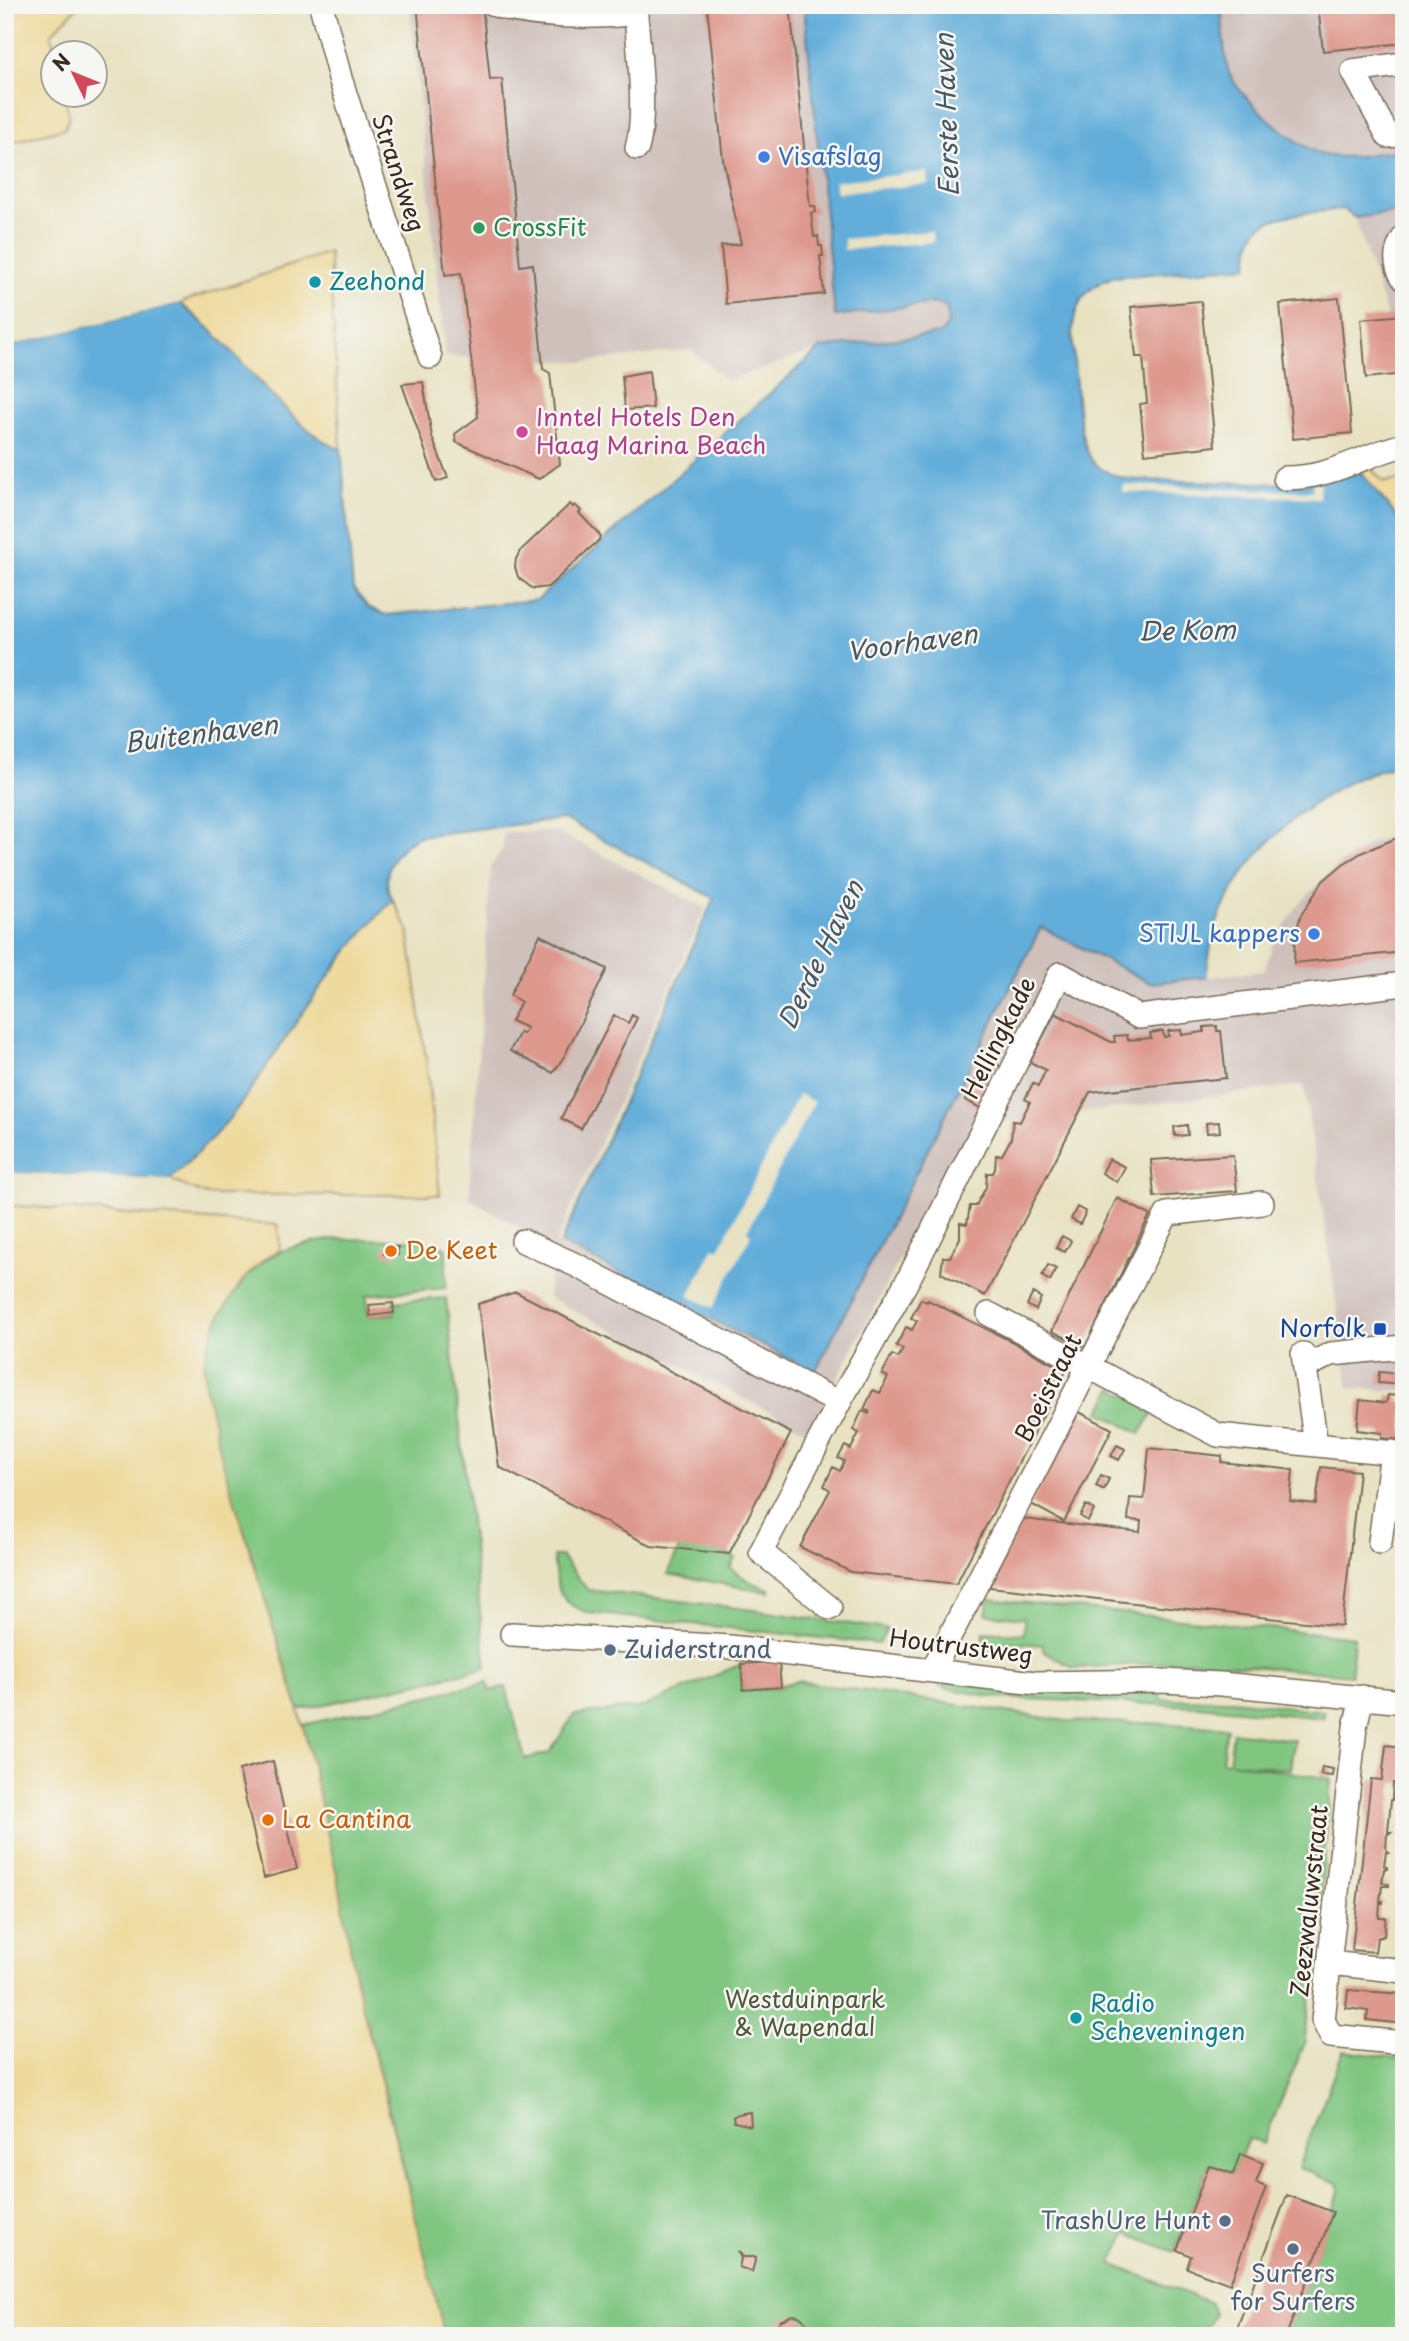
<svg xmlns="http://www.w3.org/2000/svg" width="1409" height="2341" viewBox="0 0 1409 2341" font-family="'Playpen Sans',sans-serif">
<rect width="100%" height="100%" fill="#f6f6f2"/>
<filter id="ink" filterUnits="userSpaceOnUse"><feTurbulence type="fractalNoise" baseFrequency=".0143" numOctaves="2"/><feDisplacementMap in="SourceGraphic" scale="14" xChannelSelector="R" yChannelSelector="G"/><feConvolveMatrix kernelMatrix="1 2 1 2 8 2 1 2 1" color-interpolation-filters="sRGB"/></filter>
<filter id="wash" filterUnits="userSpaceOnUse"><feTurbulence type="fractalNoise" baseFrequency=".00686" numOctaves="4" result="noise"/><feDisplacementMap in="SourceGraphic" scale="28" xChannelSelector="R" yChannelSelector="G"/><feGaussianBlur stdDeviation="1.57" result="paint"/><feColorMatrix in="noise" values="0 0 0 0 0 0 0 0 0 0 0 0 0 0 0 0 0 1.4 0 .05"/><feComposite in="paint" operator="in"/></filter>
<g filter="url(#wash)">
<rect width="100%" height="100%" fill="#e8e2c2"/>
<!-- industrial -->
<path fill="#cfc0bb" d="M410,5H804L835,315L935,303L947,307L949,325L940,334L821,348L727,381L691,350L584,362L445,356Z
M1221,5H1404V149L1326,157L1297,142L1246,98L1234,84L1228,70Z
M1404,211V368L1355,218Z
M504,832H558L705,908L556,1242L816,1373L1040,927L1148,983L1264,971L1273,944L1297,906L1337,865L1371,843L1404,832V1391L1349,1388L1304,1085L987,1124L900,1259L809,1432L548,1297L552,1257L540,1239L469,1198L491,866L503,849Z"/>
<!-- green -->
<path fill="#80c681" stroke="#5e7850" stroke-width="2" d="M333,1239L416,1240L446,1247V1288L367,1295L368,1316L394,1314L393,1302L446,1298L486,1668L299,1710C281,1651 263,1591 244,1531C229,1483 196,1399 206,1350C210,1331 221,1313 232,1297C261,1252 282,1248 333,1239Z
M1113,1388L1154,1411L1140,1434L1100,1412Z
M687,1533L735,1558L730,1568L750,1582L770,1589L769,1592L667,1574Z
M553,1556H561L588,1590L739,1608L887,1629L879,1644L589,1613C556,1602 557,1587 553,1556Z
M989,1599L1354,1637L1351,1675L1193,1661L1073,1668L1043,1650V1645L1007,1642L1005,1648L982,1657L984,1632L1024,1634V1618L986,1614Z
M741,1664L743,1690L780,1688L781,1685L797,1681L1067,1721L1173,1724L1227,1728L1222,1761L1229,1762L1233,1732L1294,1740L1290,1769L1231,1762L1331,1779L1318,1931L1304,2045L1263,2144L1248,2139L1233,2174L1209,2165L1174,2252L1127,2233L1111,2264L1211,2303L1215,2314L1201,2336H423L409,2187L356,1981L340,1889L303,1725L488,1682L489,1691L506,1687L525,1759L549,1753L574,1715L643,1707Z
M938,1681C1014,1692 1083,1694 1160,1692V1699L1232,1700L1325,1711L1323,1718L1199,1706L1000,1698L945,1688L938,1684Z
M1343,2051L1404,2059V2336H1286L1340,2190L1338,2183L1298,2168Z"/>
<!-- sand -->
<path fill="#eeda9e" stroke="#94825e" stroke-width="2" d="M5,5H79L51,34L55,52H52V94L64,95L69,117L65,128L5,144Z
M329,252L341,449C309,442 246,366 221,340C208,326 194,315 180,303Z
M1368,466L1384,482L1404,480V526L1359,470Z
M393,900L408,929L426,1059L440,1195H206L170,1180C192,1157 218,1135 236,1110C288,1039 330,962 393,900Z
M5,1205L278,1225L280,1250L265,1258L242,1281L219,1317L207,1348L204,1366L205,1386L223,1463L303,1725L340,1889L356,1981L445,2336H5Z"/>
<!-- water -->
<path fill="#62adda" stroke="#4e6c7c" stroke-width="2" d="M804,5H1221C1223,26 1223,50 1228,70C1234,94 1304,154 1328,156C1352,159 1380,152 1404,149V211L1355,218L1343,209C1322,212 1272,213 1258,229C1249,239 1250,253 1248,266L1112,277C1084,289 1075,303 1072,333C1075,362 1076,437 1091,459C1103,474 1122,479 1140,480L1303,484L1359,470L1404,526V762C1382,769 1359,776 1339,788C1288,816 1239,865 1218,920C1211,938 1209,958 1206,977L1150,983L1041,927L815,1372L561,1243L714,898L564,819L419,836C394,848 378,875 393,900C330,962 288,1039 236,1110C218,1135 192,1157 170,1180L5,1172V347L180,303C193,315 208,326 221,340C246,366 308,442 341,449L353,588L368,607L386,615L537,600L821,348L940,334L948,325L947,307L935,303L835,316Z"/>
<!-- pier -->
<path fill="#e8e2c2" d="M927,172L928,184L836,193L835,181Z
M932,231L933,242L844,250V239Z
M179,300L184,302L5,347V344Z
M1320,482L1319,498L1122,492L1123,485L1312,491L1313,483Z
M799,1094L814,1102L747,1231L751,1235L713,1308L689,1296L714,1247L719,1249Z
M5,1172L170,1180L174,1181L170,1183L5,1175Z"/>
<g id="blocks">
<!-- building -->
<path fill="#de998e" d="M417,5H482L490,80L502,79L520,266L533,264L543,369L550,373L560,464L539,479L456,442L455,434L478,417L461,273L445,275Z
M707,5H790L810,206H815L816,212L811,213L814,237L818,236L819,246H822L823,256H820L824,294L726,304L721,246L741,244L723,160Z
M1318,5H1404V43L1323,51Z
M1339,298L1352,433L1293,439L1280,304Z
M1201,301L1215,446L1145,454L1140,404L1147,403L1143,357H1136L1131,307Z
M1404,315V374L1366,378L1361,319Z
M649,371L653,408L625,410L622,376Z
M423,382L432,437L448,478L436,482L402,384Z
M570,504L573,507L575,505L581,511L579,513L600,535L599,540L548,587L533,589L518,577L515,567L516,559L520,551Z
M1404,835V952L1294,963L1295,935L1301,915L1323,881L1343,864L1363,852Z
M540,935L607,969L565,1055L553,1073L510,1051L520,1032L523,1034L527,1028L511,1021L521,1002L510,995Z
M1055,1013L1111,1042H1115L1114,1036L1127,1035L1128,1040L1151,1038L1150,1033L1163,1031L1164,1037L1169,1036L1168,1031L1181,1030L1182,1035L1204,1032V1027L1217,1026V1031H1221L1226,1078L1090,1092L985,1296L941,1273L943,1257H950L952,1253L960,1238V1223L967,1224L970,1206H976L986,1187L987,1173H993L995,1169L996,1155H1002L1011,1139L1013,1121L1020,1122L1030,1102L1025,1099L1033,1083L1038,1086L1046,1070L1030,1062Z
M614,1015L628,1023L632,1015L637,1018L581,1129L561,1118Z
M987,1059L1005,1069L984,1110L965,1100Z
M1219,1122L1220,1132L1207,1133L1206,1123Z
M1187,1125L1188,1135L1175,1136L1174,1127Z
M1233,1155L1237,1191L1154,1197L1151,1160Z
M1109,1159L1125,1167L1117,1182L1102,1173Z
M1117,1198L1150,1215L1085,1347L1052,1331Z
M1077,1207L1086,1212L1080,1224L1071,1219Z
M1062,1236L1071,1241L1065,1252L1056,1248Z
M385,1246L398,1247V1255L384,1254Z
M1048,1265L1056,1269L1050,1281L1042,1276Z
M516,1292L791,1433L729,1554L651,1546L499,1467L478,1304Z
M1033,1293L1041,1298L1036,1310L1027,1305Z
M921,1299L927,1302L928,1300L1013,1342L1066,1371L956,1584L851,1572L800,1547L830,1490L824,1486L833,1467L840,1471L844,1461L838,1458L845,1446L851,1449L859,1433L853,1430L862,1411L869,1414L870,1412L864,1409L873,1390L880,1393L888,1377L882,1374L892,1355L898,1358L903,1349L896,1346L906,1327L912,1330L917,1321L911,1318Z
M393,1303L394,1313L370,1316L369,1305Z
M1379,1372L1404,1374V1385L1378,1383Z
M1388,1395L1398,1396V1401L1404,1402V1440L1382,1438V1433L1357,1430L1360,1400L1386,1403Z
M1079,1412L1112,1429L1064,1522L1031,1504Z
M1117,1445L1125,1449L1119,1460L1111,1456Z
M1149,1448L1222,1456L1221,1462L1293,1470L1290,1501L1316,1504L1321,1467L1359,1471L1342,1626L989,1587L1023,1519L1140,1532L1141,1521L1128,1520L1130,1498L1144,1499Z
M1101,1475L1109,1479L1104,1490L1096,1486Z
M1086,1505L1094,1510L1088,1521L1080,1516Z
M779,1662L781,1687L743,1690L741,1664Z
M1386,1745L1404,1747V1783H1393L1392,1798L1397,1799L1391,1800L1388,1832H1391L1387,1835L1386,1849L1389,1852H1386L1384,1866L1387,1867V1869H1384L1382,1883L1389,1884V1886H1382L1380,1901H1383V1903H1380L1379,1918H1386L1384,1936L1377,1938L1375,1952L1352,1950L1371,1779L1382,1780Z
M273,1761L297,1869L264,1878L239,1770Z
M1322,1767L1333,1769L1332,1776L1321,1775Z
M1348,1990L1404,1994V2024L1367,2020L1368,2011L1346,2008Z
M750,2112L751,2126L734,2122L733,2117L738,2114Z
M1240,2154L1263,2163L1256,2183L1266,2187L1230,2284L1187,2268L1191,2256L1177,2250L1209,2165L1233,2174Z
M1287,2195L1333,2212L1286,2336H1234Z
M738,2251L743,2257H756L752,2272L739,2267L741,2259Z
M792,2315L799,2316L806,2322L810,2328V2336H773V2331L780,2321Z"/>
</g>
</g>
<g filter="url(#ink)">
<use href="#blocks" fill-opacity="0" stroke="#786a57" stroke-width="2"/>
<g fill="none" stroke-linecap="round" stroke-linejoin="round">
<defs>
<path id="minor" d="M321,5L340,78L430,357
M495,5C532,18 597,18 636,13
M635,5C638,41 647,116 637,148
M1404,64L1353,71L1388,136L1404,134
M1404,237C1395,251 1394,265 1404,279
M1285,478C1332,478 1360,456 1404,445
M523,1241L578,1266L839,1403
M989,1314L1218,1435L1404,1454
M1303,1354L1316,1445
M1305,1367L1331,1354L1404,1347
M1380,1542L1392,1452
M830,1608L761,1552L839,1403L910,1276L1060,974L1139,1017L1404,984
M512,1634L730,1647L1036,1683L1162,1681L1221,1684L1404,1702
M932,1671L1167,1214L1262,1203
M1362,1697L1355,1727L1323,2020L1331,2036L1404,2043
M1329,1963L1404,1971"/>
</defs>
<!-- minor casing -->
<use href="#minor" stroke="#786a57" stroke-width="26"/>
<!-- minor -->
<use href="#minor" stroke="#fff" stroke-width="23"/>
</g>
</g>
<!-- markers -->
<g fill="#3f7fe0" stroke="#f6f6f2" stroke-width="2.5">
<circle cx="764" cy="157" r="7"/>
<circle cx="1314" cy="934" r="7"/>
</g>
<circle fill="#2e9e5b" stroke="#f6f6f2" stroke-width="2.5" cx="479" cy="228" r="7"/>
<g fill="#0f9aa8" stroke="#f6f6f2" stroke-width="2.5">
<circle cx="315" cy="282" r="7"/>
<circle cx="1076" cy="2018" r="7"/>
</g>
<circle fill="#d1479c" stroke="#f6f6f2" stroke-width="2.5" cx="522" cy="432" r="7"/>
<g fill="#e8710a" stroke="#f6f6f2" stroke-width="2.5">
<circle cx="391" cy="1251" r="7"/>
<circle cx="268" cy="1820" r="7"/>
</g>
<rect fill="#1a4fb4" stroke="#f6f6f2" stroke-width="2.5" x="1373" y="1322" width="14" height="14" rx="3.5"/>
<g fill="#5c6f8a" stroke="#f6f6f2" stroke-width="2.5">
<circle cx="610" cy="1650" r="7"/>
<circle cx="1225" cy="2221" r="7"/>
<circle cx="1293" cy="2249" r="7"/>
</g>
<g text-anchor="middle" stroke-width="5" stroke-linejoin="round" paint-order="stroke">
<!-- shop labels -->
<g font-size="24" fill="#366cbe" stroke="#f6f6f2" text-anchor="start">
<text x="778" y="165">Visafslag</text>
<text x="1300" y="942" text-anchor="end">STIJL kappers</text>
</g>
<!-- street labels -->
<g font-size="24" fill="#3b2a1e" stroke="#f6f6f2">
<text transform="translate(398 173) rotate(72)" y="8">Strandweg</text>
<text transform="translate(999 1038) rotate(-63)" y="8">Hellingkade</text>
<text transform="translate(1049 1388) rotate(-63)" y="8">Boeistraat</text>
<text transform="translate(961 1647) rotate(7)" y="8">Houtrustweg</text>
<text transform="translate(1310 1901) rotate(-84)" y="8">Zeezwaluwstraat</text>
</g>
<!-- leisure labels -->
<g font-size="24" fill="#27864d" stroke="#f6f6f2" text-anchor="start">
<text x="493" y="236">CrossFit</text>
</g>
<!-- culture labels -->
<g font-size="24" fill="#0d838f" stroke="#f6f6f2" text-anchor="start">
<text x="329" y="290">Zeehond</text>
<text x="1090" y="2012">Radio<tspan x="1090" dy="28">Scheveningen</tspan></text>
</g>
<!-- hotel labels -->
<g font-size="24" fill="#b23c85" stroke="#f6f6f2" text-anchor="start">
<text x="536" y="426">Inntel Hotels Den<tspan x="536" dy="28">Haag Marina Beach</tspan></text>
</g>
<!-- food labels -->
<g font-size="24" fill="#c56008" stroke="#f6f6f2" text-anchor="start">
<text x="405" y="1259">De Keet</text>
<text x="282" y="1828">La Cantina</text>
</g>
<!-- transit labels -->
<g font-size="24" fill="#164399" stroke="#f6f6f2" text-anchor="end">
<text x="1366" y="1337">Norfolk</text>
</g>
<!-- service labels -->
<g font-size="24" fill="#4e5e75" stroke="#f6f6f2" text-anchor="start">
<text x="624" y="1658">Zuiderstrand</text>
<text x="1211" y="2229" text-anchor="end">TrashUre Hunt</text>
<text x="1293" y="2282" text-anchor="middle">Surfers<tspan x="1293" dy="28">for Surfers</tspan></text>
</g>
<!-- park labels -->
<g font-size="24" fill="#50593c" stroke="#f6f6f2">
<text x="805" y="2008">Westduinpark<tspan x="805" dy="28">&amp; Wapendal</tspan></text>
</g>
<!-- water labels -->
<g font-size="26" font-style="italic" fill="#495860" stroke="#f6f6f2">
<text transform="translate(947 115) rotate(-92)" y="9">Eerste Haven</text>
<text transform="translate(1187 631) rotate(-1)" y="9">De Kom</text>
<text transform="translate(912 643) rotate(-8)" y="9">Voorhaven</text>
<text transform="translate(201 734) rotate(-7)" y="9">Buitenhaven</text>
<text transform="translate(821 955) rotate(-64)" y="9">Derde Haven</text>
</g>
</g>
<!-- margin -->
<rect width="1409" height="2341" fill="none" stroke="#f6f6f2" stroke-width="28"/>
<!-- north arrow -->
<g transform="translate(74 74) rotate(313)"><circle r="33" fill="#f6f6f2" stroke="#aba49d" stroke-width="2"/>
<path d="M0-5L12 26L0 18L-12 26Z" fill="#d1495b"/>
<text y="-10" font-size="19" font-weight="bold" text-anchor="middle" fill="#3b2a1e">N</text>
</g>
</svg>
